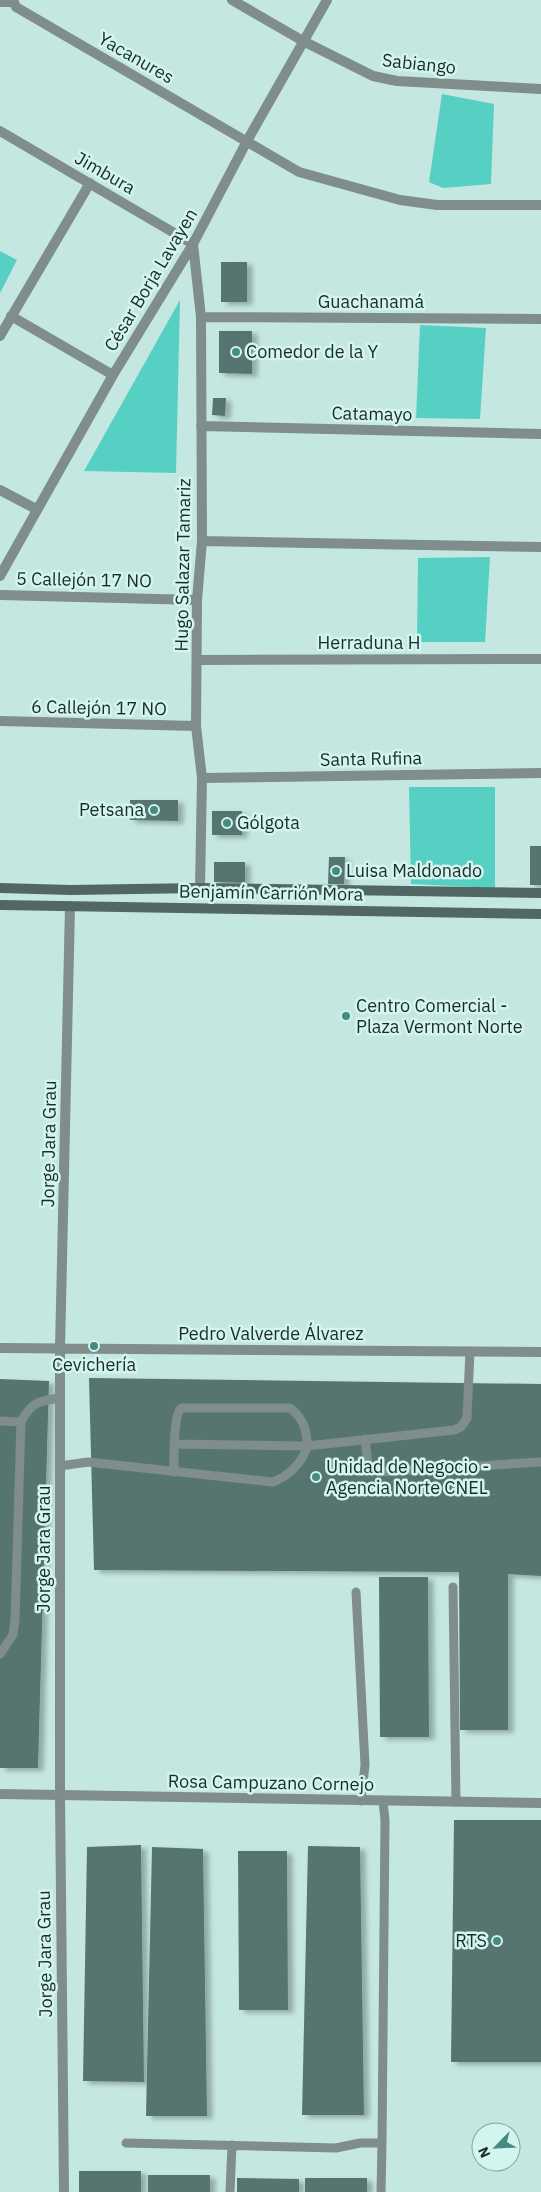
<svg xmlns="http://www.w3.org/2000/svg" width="541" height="2192" viewBox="0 0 541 2192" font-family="'IBM Plex Sans',sans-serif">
<defs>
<filter id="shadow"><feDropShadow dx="5.5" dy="3" stdDeviation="2.5" flood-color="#0004"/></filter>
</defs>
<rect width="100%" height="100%" fill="#c5e7e2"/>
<!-- green -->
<path fill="#55d0c2" d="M442,94L494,104L491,184L443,188L429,182Z
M0,251L17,260L0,293Z
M180,300L176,473L84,471Z
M420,325L486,328L480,419L416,418Z
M490,557L485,642H417L418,558Z
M409,787H495V888L411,884Z"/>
<!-- building -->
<path fill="#567571" filter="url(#shadow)" d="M221,262H247V302H221Z
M219,331H252V374L219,373Z
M213,398H226L225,416L212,415Z
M130,800H178V821L130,820Z
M212,811H242V835H212Z
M530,846H541V885H530Z
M329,857H345L344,884H328Z
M214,862H245V883L214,882Z
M89,1378L541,1384V1576L508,1574V1730H460L459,1572L94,1570Z
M0,1379L49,1381L38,1768H0Z
M379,1577H428L429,1737H380Z
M454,1820H541V2062H451Z
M141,1845L144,2082L83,2081L87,1847Z
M308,1846L360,1847L364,2115H302Z
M152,1847L203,1849L207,2116H146Z
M238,1851H287L288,2010H239Z
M79,2171H141V2192H79Z
M148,2175H210V2192H148Z
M237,2178L299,2179V2192H237Z
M305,2178H367V2192H305Z"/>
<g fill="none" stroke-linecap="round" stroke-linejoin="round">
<!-- service -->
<path stroke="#7f8d8b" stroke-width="9" d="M0,1421L21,1422
M365,1439L368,1464L380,1472L541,1462
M60,1466L88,1462L273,1482C289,1476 303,1462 307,1446L454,1430L461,1427L467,1418L470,1351
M174,1472C174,1459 173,1417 181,1408H290C303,1418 307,1429 307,1446L175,1444
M453,1587L456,1802
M356,1592L365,1765L361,1801
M0,1654L13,1635L15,1620L21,1422C31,1402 39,1401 60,1398
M126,2143L336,2148L360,2143H382L385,1820L383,1801
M230,2192L232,2145
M381,2192L382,2143"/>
<!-- minor -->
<path stroke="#7f8d8b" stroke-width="10" d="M232,0L303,41L373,76L397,81L541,89
M0,2H14
M14,2L16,7L299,172L400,200L437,205H541
M0,131L193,244L201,317L202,541L197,600L196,726L202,778L200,888
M11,316L113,375
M201,317L541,319
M0,336L90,183
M201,426L541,434
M0,490L36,509
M202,541L541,547
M0,576L113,375L193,244L247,141L327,0
M0,595L197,600
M198,660L541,659
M0,721L196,726
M202,778L541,773
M0,1348L541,1352
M64,2192L60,1796V1349L70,906"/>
<!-- tertiary -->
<path stroke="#7f8d8b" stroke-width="10" d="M0,1794L541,1803"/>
<!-- secondary -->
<path stroke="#526663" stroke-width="10" d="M0,888L71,890L200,888L541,893
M0,905L541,914"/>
</g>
<!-- markers -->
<g fill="#458b83" stroke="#d2f5ef" stroke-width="2">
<circle cx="236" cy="352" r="5"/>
<circle cx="154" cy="810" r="5"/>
<circle cx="227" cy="823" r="5"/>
<circle cx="336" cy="871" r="5"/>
<circle cx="346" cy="1016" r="5"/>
<circle cx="94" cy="1346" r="5"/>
<circle cx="316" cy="1477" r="5"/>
<circle cx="497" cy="1941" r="5"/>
</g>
<g text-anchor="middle" stroke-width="5" stroke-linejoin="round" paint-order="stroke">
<!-- street labels -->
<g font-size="18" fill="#1d2a28" stroke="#d2f5ef">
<text transform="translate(136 58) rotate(30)" y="6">Yacanures</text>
<text transform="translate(419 64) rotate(6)" y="6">Sabiango</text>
<text transform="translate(105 173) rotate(30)" y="6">Jimbura</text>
<text transform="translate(151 280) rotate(-59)" y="6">César Borja Lavayen</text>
<text x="371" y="308">Guachanamá</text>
<text transform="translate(372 414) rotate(1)" y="6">Catamayo</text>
<text transform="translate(183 565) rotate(-89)" y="6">Hugo Salazar Tamariz</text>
<text transform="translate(84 580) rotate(1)" y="6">5 Callejón 17 NO</text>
<text x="369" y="649">Herraduna H</text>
<text transform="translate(99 708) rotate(1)" y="6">6 Callejón 17 NO</text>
<text transform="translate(371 759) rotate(-1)" y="6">Santa Rufina</text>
<text transform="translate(271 893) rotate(1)" y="6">Benjamín Carrión Mora</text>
<text transform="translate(49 1144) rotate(-89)" y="6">Jorge Jara Grau</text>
<text x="271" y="1340">Pedro Valverde Álvarez</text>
<text transform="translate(44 1549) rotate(-90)" y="6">Jorge Jara Grau</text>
<text transform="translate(271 1783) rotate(1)" y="6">Rosa Campuzano Cornejo</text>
<text transform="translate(45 1954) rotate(-91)" y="6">Jorge Jara Grau</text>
</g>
<!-- poi labels -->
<g font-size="18" fill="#1d2a28" stroke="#d2f5ef" text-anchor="start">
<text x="246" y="358">Comedor de la Y</text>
<text x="144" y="816" text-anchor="end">Petsana</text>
<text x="237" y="829">Gólgota</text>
<text x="346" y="877">Luisa Maldonado</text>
<text x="356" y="1012">Centro Comercial -<tspan x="356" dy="21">Plaza Vermont Norte</tspan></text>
<text x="94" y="1371" text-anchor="middle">Cevichería</text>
<text x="326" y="1473">Unidad de Negocio -<tspan x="326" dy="21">Agencia Norte CNEL</tspan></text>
<text x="487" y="1947" text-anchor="end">RTS</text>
</g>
</g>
<!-- north arrow -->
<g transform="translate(496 2147) rotate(246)"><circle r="24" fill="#d2f5ef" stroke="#8aa49f"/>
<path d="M0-4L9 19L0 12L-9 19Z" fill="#458b83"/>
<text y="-8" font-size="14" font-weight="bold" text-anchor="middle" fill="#1d2a28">N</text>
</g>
</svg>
